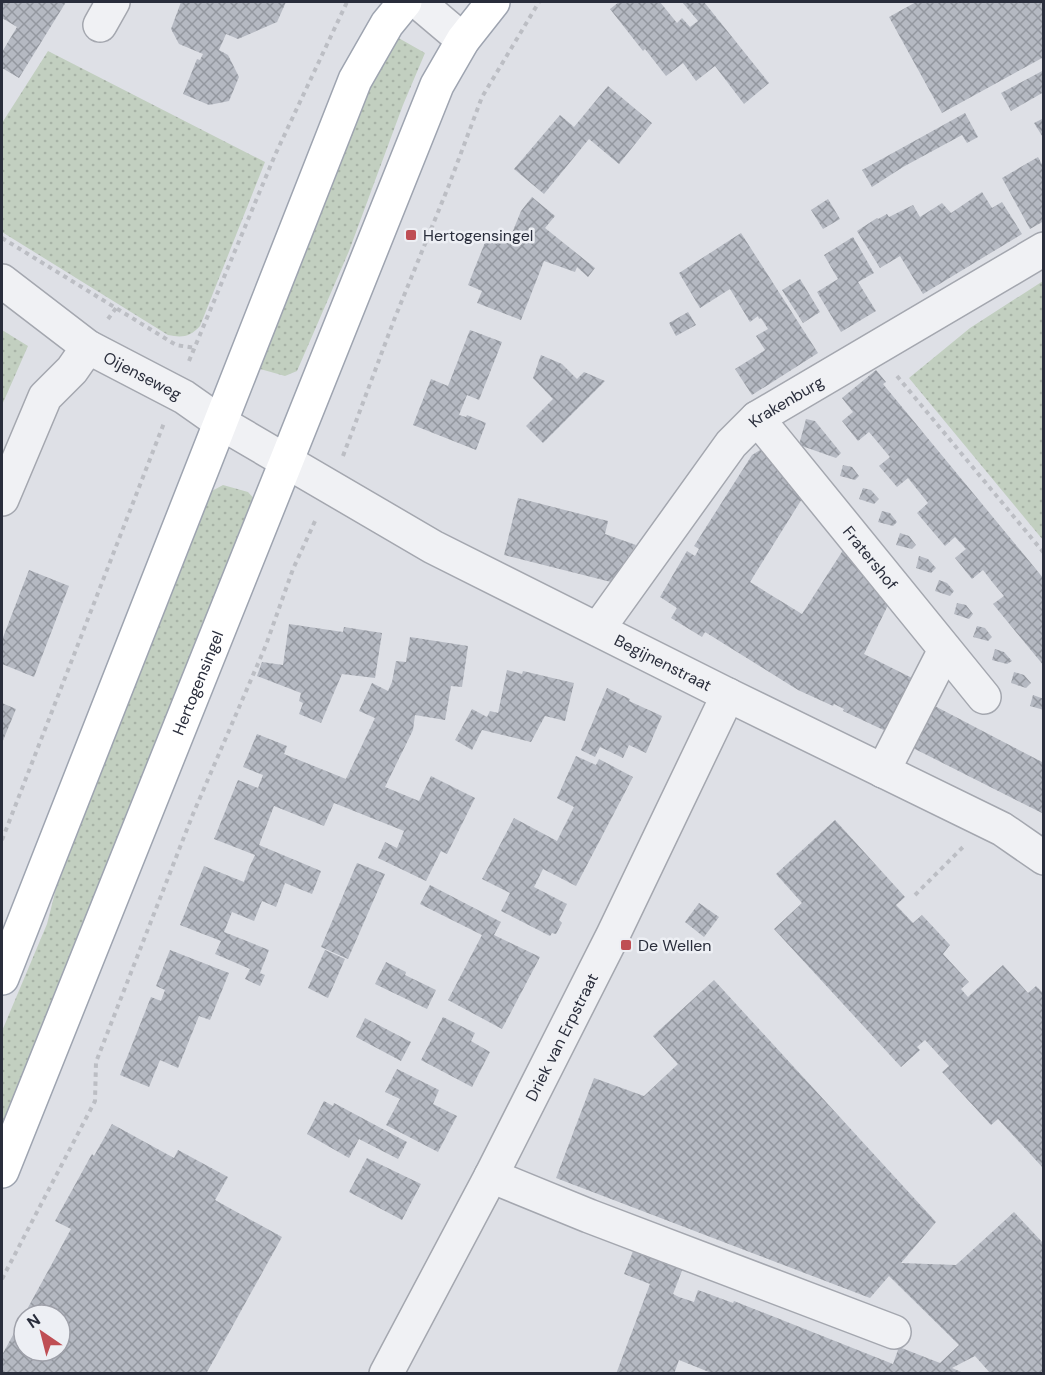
<svg xmlns="http://www.w3.org/2000/svg" width="1045" height="1375" viewBox="0 0 1045 1375" font-family="'DM Sans',sans-serif">
<defs>
<pattern id="green-dots" width="8" height="8" patternUnits="userSpaceOnUse" patternTransform="scale(1.5)"><rect width="8" height="8" fill="#c2cfc0"/><path d="M2 2h.1M6 6h.1" fill="none" stroke="#a7b2a6" stroke-width="1.8" stroke-linecap="round"/></pattern>
<pattern id="building-cross-hatch" width="8" height="8" patternUnits="userSpaceOnUse" patternTransform="scale(1.5)"><rect width="8" height="8" fill="#b5b9c2"/><path d="M0 0l8 8M0 8l8-8" fill="none" stroke="#93979f"/></pattern>
</defs>
<rect width="100%" height="100%" fill="#dee0e6"/>
<!-- green -->
<path fill="url(#green-dots)" d="M395,36L425,53L403,105L349,251L297,371L285,376L253,367L381,48Z
M48,51L265,162L200,326C190,337 182,338 168,335L2,232V123Z
M1043,281V540L909,378L970,328Z
M2,330L28,346L2,405Z
M223,485L248,492L259,504L2,1131V1031L47,924L64,857L212,491Z"/>
<!-- building -->
<path fill="url(#building-cross-hatch)" fill-rule="evenodd" d="M2,2H66L19,78L2,68V52L17,27L2,18Z
M181,2H286L277,22L238,39L226,34L219,50L228,55L239,77L229,101L209,105L183,94L197,59L200,60L203,54L179,44L171,29Z
M619,2H660L677,23L682,18L690,27L698,21L682,2H704L769,83L744,104L715,66L696,81L683,63L666,76L645,49L643,51L610,9Z
M916,2H1044V57L942,113L889,17Z
M1044,70V92L1011,111L1001,93Z
M608,86L652,123L619,164L589,139L544,194L514,169L560,115L574,127Z
M965,113L978,137L967,143L962,135L903,167L872,187L862,170Z
M1044,118V139L1034,123Z
M1038,157L1044,168V221L1030,229L1002,178Z
M982,192L992,208L1002,202L1022,234L923,294L900,256L880,268L857,231L877,218L878,219L887,214L889,217L913,205L920,217L942,203L951,213Z
M532,197L555,216L545,228L595,268L588,277L577,267L575,272L544,261L521,320L477,303L482,291L468,285L488,235L508,243L521,211Z
M828,199L840,219L823,229L811,210Z
M741,233L818,353L752,395L735,369L765,350L756,336L768,329L761,318L759,319L758,316L750,322L730,289L700,308L679,273Z
M853,237L874,273L858,282L876,311L841,332L817,292L838,279L824,255Z
M800,279L820,312L803,323L782,290Z
M688,312L696,325L676,336L669,323Z
M470,330L502,342L479,400L467,395L459,415L466,417L467,415L486,423L476,450L413,425L431,379L448,386Z
M541,355L562,364L577,379L584,372L605,381L543,443L526,426L553,399L533,378Z
M876,370L886,382L883,384L1044,579V666L993,604L1004,596L993,583L983,570L972,579L955,558L966,549L955,537L945,546L917,513L928,503L908,478L897,487L879,466L890,457L869,432L858,441L842,421L853,412L842,398Z
M806,419L815,421L841,453L836,458L799,445Z
M765,447L805,494L750,582L802,614L847,544L893,595L864,654L916,680L890,733L843,711L844,709L834,704L833,706L798,690L705,632L702,637L671,618L677,608L660,597L687,551L695,556L699,549L694,546L752,455Z
M843,465L852,467L859,476L855,480L840,476Z
M863,488L871,490L879,499L874,504L859,499Z
M518,498L608,521L605,534L636,545L611,582L504,555Z
M882,511L890,513L897,522L893,526L878,522Z
M900,533L909,536L916,545L912,549L896,545Z
M919,556L928,559L936,568L931,573L916,568Z
M29,570L69,586L34,677L2,664V640Z
M939,580L947,583L954,591L950,596L935,591Z
M957,603L966,605L973,614L969,619L954,614Z
M289,624L343,632L344,627L382,633L375,678L342,674L321,723L299,714L303,703L299,701L301,693L257,676L262,662L283,665Z
M977,626L985,628L992,637L988,641L973,637Z
M410,637L468,646L462,687L451,686L445,720L415,715L413,730L385,787L419,801L431,776L475,798L447,854L441,851L426,881L378,858L385,842L397,848L404,831L334,803L324,826L274,806L259,845L321,871L312,894L285,883L276,907L262,901L254,921L232,912L224,932L269,950L260,973L265,975L260,986L245,979L250,969L215,954L221,941L180,925L204,866L244,882L249,868L255,855L214,839L238,780L258,788L263,775L243,767L257,734L287,746L284,754L346,779L375,718L359,711L372,683L388,691L392,682L396,661L406,662Z
M995,649L1004,652L1012,661L1007,664L992,660Z
M507,670L522,674L523,671L574,683L565,721L545,716L531,742L482,730L472,750L455,740L472,709L487,717L490,711L498,713Z
M1014,672L1024,675L1031,683L1026,688L1011,683Z
M607,688L630,699L629,701L662,716L646,753L629,745L623,758L600,747L595,757L581,750Z
M1033,695L1044,699V710L1030,706Z
M2,703L16,709L2,743Z
M929,703L1044,763V814L907,745Z
M576,756L596,765L599,759L633,777L576,886L543,869L534,887L567,904L559,920L562,923L556,934L552,933L550,936L501,911L510,893L482,879L514,818L557,841L574,807L557,798Z
M835,820L905,897L896,905L913,923L922,915L950,945L943,954L969,982L961,989L968,997L1003,965L1028,993L1036,986L1044,994V1169L998,1119L991,1125L942,1072L949,1066L925,1040L917,1047L920,1050L901,1067L774,929L802,903L776,874Z
M357,863L385,874L348,959L321,947Z
M430,885L501,922L494,935L540,957L502,1029L448,1000L482,935L420,904Z
M699,903L719,917L704,937L685,922Z
M170,950L229,973L210,1020L199,1016L178,1068L160,1060L149,1087L120,1075L151,997L161,1001L165,990L156,986Z
M325,950L345,959L328,998L308,988Z
M386,962L406,972L405,975L436,990L427,1009L375,984Z
M714,980L936,1222L901,1263L956,1265L1014,1212L1044,1244V1374H991L975,1356L952,1368L966,1374H714L679,1360L674,1374H616L650,1284L624,1274L634,1249L683,1268L673,1294L679,1297L694,1302L698,1290L733,1303L734,1301L893,1364L899,1347L940,1363L959,1345L889,1276L870,1298L556,1178L594,1078L644,1096L678,1064L653,1036Z
M443,1017L475,1033L471,1041L490,1052L472,1087L421,1060Z
M365,1018L411,1042L401,1061L356,1037Z
M397,1069L439,1090L433,1104L457,1116L438,1152L386,1125L400,1099L385,1092Z
M324,1101L333,1106L334,1103L407,1142L398,1159L359,1139L349,1158L307,1134Z
M112,1124L174,1158L178,1150L228,1177L215,1200L282,1237L206,1374H2V1355L71,1229L55,1221L92,1154L94,1156ZM24,1315H60V1351H24Z
M367,1158L421,1184L402,1220L349,1192Z"/>
<g fill="none" stroke-linecap="round" stroke-linejoin="round">
<defs>
<g id="minor">
<path d="M418,2L463,40"/>
<path d="M100,25L113,2"/>
<path id="s1" d="M2,281L88,347L184,397L221,423L433,547L728,695L1002,829L1044,858"/>
<path id="s2" d="M757,418L984,697"/>
<path d="M2,499L45,397L72,370L88,347"/>
<path id="s3" d="M598,629L731,444L757,418L1044,249"/>
<path d="M883,771L945,650"/>
<path d="M491,1176L589,1216L894,1332"/>
<path id="s4" d="M386,1374L491,1176L613,935L728,695"/>
</g>
<g id="major">
<path d="M2,978L355,80L387,24L405,2"/>
<path id="s5" d="M2,1171L437,85L463,40L493,2"/>
</g>
</defs>
<!-- minor casing -->
<use href="#minor" stroke="#a4a7af" stroke-width="36"/>
<!-- major casing -->
<use href="#major" stroke="#9ea4b0" stroke-width="36"/>
<!-- path -->
<path stroke="#bcbec4" stroke-width="4" stroke-dasharray="4.5 4.5" stroke-linecap="butt" d="M2,238L176,345L195,348
M108,319L116,308
M189,361L275,155L347,2
M897,376L1044,553
M343,456L394,320L449,185L482,97L539,2
M2,840L164,423
M915,895L964,846
M2,1279L95,1101L96,1062L193,814L266,645L293,569L316,519"/>
<!-- minor -->
<use href="#minor" stroke="#f0f1f4" stroke-width="33"/>
<!-- major -->
<use href="#major" stroke="#fff" stroke-width="33"/>
</g>
<!-- markers -->
<g fill="#bf4e54" stroke="#edeff4" stroke-width="2">
<rect x="405" y="229" width="12" height="12" rx="3"/>
<rect x="620" y="939" width="12" height="12" rx="3"/>
</g>
<g text-anchor="middle" stroke-width="5" stroke-linejoin="round" paint-order="stroke">
<!-- poi labels -->
<g font-size="16" fill="#292d3b" stroke="#edeff4" text-anchor="start">
<text x="423" y="241">Hertogensingel</text>
<text x="638" y="951">De Wellen</text>
</g>
<!-- street labels -->
<g font-size="16" fill="#292d3b" stroke="#edeff4">
<text dy="6" stroke="none"><textPath href="#s1" startOffset="170">Oijenseweg</textPath></text>
<text dy="6" stroke="none"><textPath href="#s3" startOffset="298">Krakenburg</textPath></text>
<text dy="6" stroke="none"><textPath href="#s2" startOffset="180">Fratershof</textPath></text>
<text dy="6" stroke="none"><textPath href="#s1" startOffset="765">Begijnenstraat</textPath></text>
<text dy="6" stroke="none"><textPath href="#s5" startOffset="526">Hertogensingel</textPath></text>
<text dy="6" stroke="none"><textPath href="#s4" startOffset="380">Driek van Erpstraat</textPath></text>
</g>
</g>
<!-- border -->
<rect width="1045" height="1375" fill="none" stroke="#292d3b" stroke-width="6"/>
<!-- north arrow -->
<g transform="translate(42 1333) rotate(325)"><circle r="28" fill="#edeff4" stroke="#9fa1aa" stroke-width="1.5"/>
<path d="M0-4.5L10 22L0 15L-10 22Z" fill="#bf4e54"/>
<text y="-9" font-size="16" font-weight="bold" text-anchor="middle" fill="#292d3b">N</text>
</g>
</svg>
